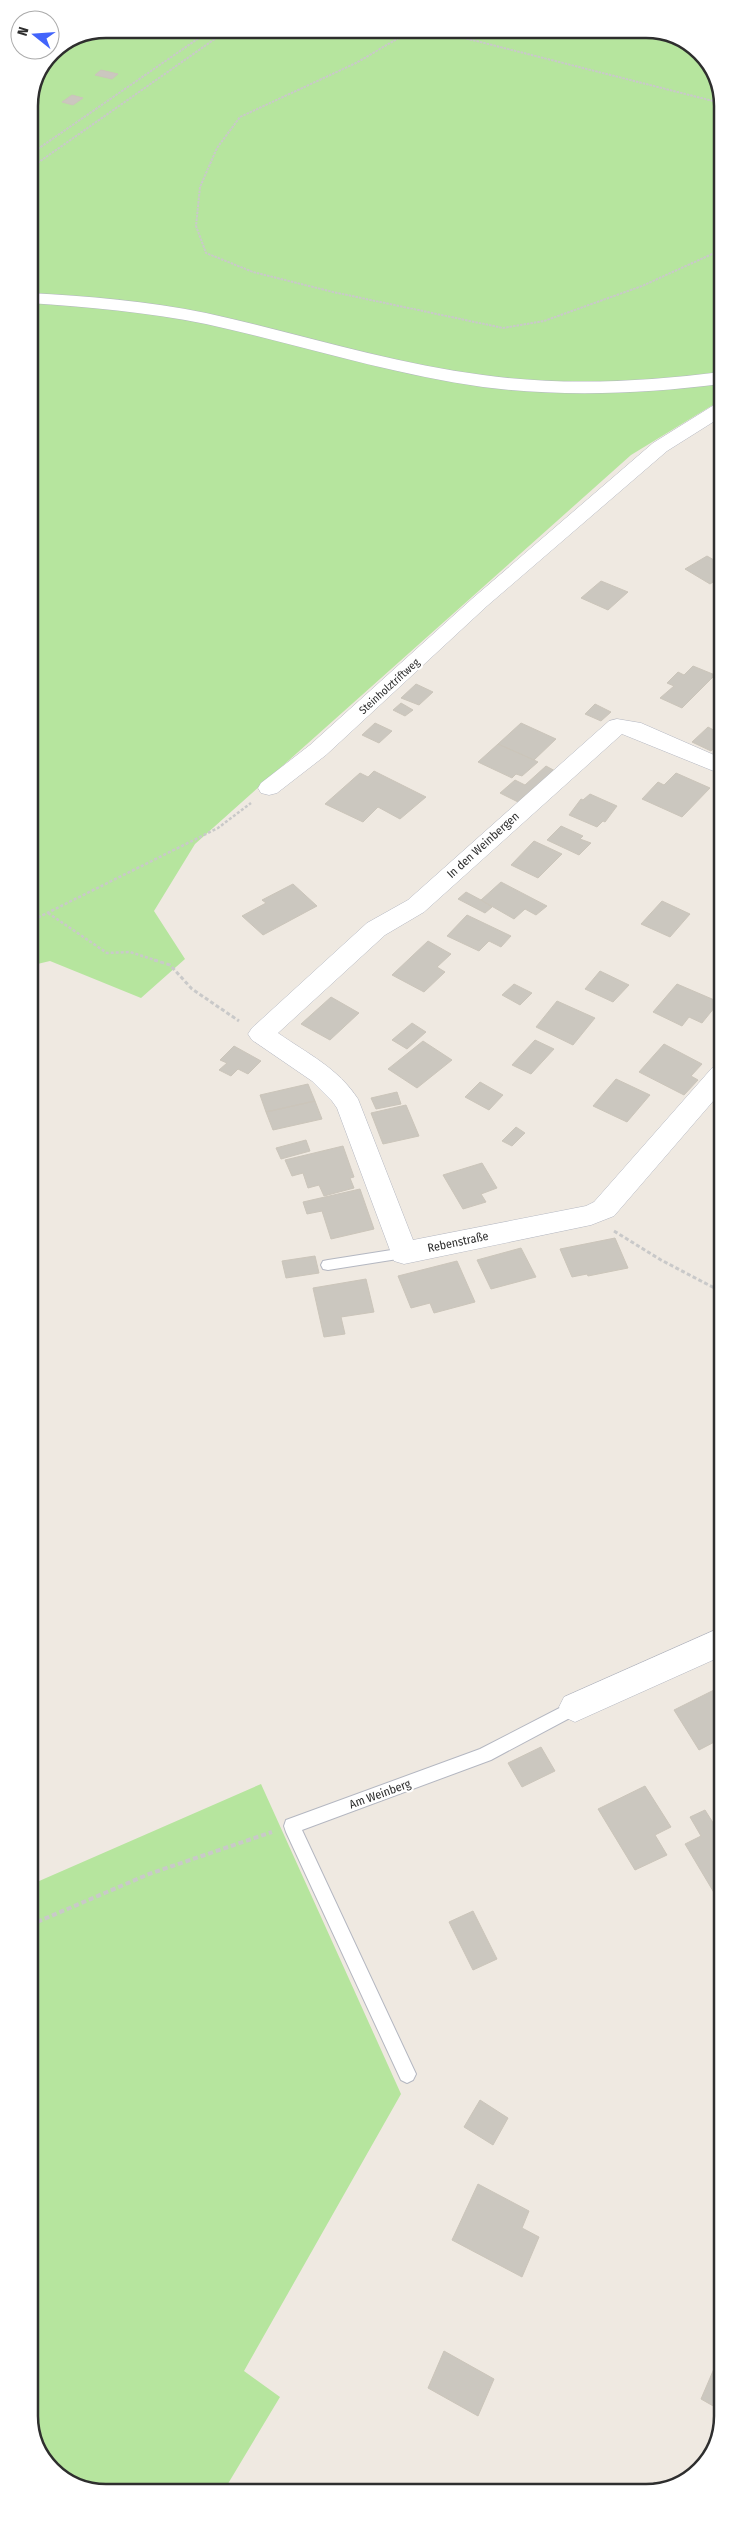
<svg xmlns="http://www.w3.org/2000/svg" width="751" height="2521" viewBox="0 0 751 2521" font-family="'Fira Sans Condensed',sans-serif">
<rect width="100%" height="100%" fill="#efe9e1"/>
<!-- green -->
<path fill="#b6e59e" d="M105,29H656L696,48L721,90V400L631,455L195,844L154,911L185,959L141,998L50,961L29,966V105L51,51Z
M261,1784L401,2094L244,2371L280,2397L223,2492H100L55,2473L30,2431V1885Z"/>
<!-- building -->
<path fill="#cbc7bf" stroke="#cbc5ba" d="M176,29L185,32L173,39L163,37Z
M101,70L118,74L112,79L95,75Z
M72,95L83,98L73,105L62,102Z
M707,556L721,564V577L710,584L685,569Z
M601,581L628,592L608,610L581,598Z
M693,666L715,675L682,708L660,698L674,686L667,683L678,672L684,675Z
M416,684L433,692L419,705L401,698Z
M401,703L413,710L405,716L393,710Z
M595,704L611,712L601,721L585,714Z
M375,723L392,731L379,743L362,735Z
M521,723L556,739L534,760L498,744Z
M708,727L721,734V742L711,751L692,742Z
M498,744L534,760L538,762L522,776L516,774L512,778L478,762Z
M546,766L557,772L535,792L531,790L518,802L500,793L515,780L525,785Z
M374,771L426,797L400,819L378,807L363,822L325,804L360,773L368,777Z
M676,773L710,788L682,817L642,799L658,782L664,785Z
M590,794L617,806L605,822L603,821L597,827L569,815L581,799L583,800Z
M561,826L583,836L580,839L591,843L579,855L547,840Z
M534,841L562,854L538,878L511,865Z
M501,882L547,906L536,915L525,909L514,919L481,900Z
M293,884L317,906L263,935L242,916L266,903L262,900Z
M466,892L481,900L492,907L485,913L458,899Z
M662,901L690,914L670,937L641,924Z
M467,915L511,936L501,947L489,941L479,951L447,936Z
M428,941L451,954L437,967L445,972L424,992L392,975Z
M600,971L629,985L613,1002L585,989Z
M514,984L532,993L520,1005L502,995Z
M677,984L719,1002L702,1023L689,1017L682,1026L653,1012Z
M331,997L359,1013L330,1040L301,1024Z
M557,1001L595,1018L573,1045L536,1027Z
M412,1023L426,1032L407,1049L392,1040Z
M535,1040L554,1049L531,1074L512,1065Z
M423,1041L452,1060L417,1088L388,1069Z
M664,1044L702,1064L691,1076L698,1080L684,1095L639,1072Z
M234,1046L261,1061L248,1074L238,1069L231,1076L219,1070L227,1063L220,1060Z
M616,1079L650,1095L627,1122L593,1106Z
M480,1082L503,1095L489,1110L465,1097Z
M308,1084L315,1101L266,1112L260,1095Z
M397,1092L401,1104L376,1109L371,1098Z
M315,1101L322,1119L273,1130L266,1112Z
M406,1105L419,1136L383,1144L371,1113Z
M516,1127L525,1133L512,1146L502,1141Z
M306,1140L310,1151L281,1159L276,1148Z
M343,1146L354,1177L350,1178L354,1188L324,1196L319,1185L308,1188L303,1173L292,1176L285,1160Z
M482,1163L497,1188L481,1194L486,1202L463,1209L443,1175Z
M360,1189L374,1229L331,1239L322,1211L307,1214L303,1202Z
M615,1238L628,1268L588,1276L587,1274L572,1277L560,1249Z
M521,1248L536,1277L491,1289L477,1260Z
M315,1256L319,1273L286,1278L282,1261Z
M457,1261L475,1302L434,1313L430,1303L411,1308L398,1276Z
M366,1279L374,1312L341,1317L345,1334L324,1337L313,1288Z
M722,1686V1738L699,1750L674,1710Z
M541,1747L555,1771L522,1787L508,1763Z
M645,1786L671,1827L655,1835L667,1855L635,1870L598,1809Z
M705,1810L722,1837V1906L685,1844L701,1836L690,1817Z
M473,1911L497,1959L473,1970L449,1922Z
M480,2100L508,2118L493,2145L464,2127Z
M478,2184L529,2211L522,2228L539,2237L522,2277L452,2240Z
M722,2350V2411L701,2399Z
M444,2351L494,2379L478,2416L428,2388Z
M654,2482L665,2488L650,2491Z"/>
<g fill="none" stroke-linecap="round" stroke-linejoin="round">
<defs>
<path id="lane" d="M404,1248L409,1249L411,1253L409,1257L404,1258L328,1270L323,1269L321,1265L323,1261L328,1260Z
M575,1700L581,1702L583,1707L581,1712L491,1760L302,1830L416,2074L413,2080L407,2083L401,2080L286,1832L284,1826L286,1820L480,1749Z"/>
<path id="street" d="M721,403V417L667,451L487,606L326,755L277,793L269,795L261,793L258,788L261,783L310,745L473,598L653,443L714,405Z
M617,719L641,723L721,758V774L622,734L424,912L385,935L278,1033C308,1054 338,1068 358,1099L413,1240L586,1206L594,1202L712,1068L721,1066V1092L614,1216L591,1225L404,1264L394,1261L337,1108L332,1101L312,1081L252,1040L248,1034L252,1028L367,923L408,900L609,721Z
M722,1627V1656L586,1717L575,1722L564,1717L559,1707L564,1697Z"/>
<path id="secondary" d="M29,293C88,296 147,301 206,313C298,333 389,363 483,375C562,386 642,382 721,372V384C642,394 562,397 483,387C389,374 298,344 206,324C147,312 88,307 29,303Z"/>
</defs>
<!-- lane casing -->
<use href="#lane" stroke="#b4b7c1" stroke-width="2"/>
<!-- street casing -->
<use href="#street" stroke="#b4b7c1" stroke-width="1"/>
<!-- secondary casing -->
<use href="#secondary" stroke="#b4b7c1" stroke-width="1"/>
<!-- path-far3 -->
<path stroke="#c9c9c9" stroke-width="2" stroke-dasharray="2.5 1" stroke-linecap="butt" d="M414,29L356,63L240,117L217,148L200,187L196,226L206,253L253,272L333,292L503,328L544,321L642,286L721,250
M429,29L721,103
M29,155L212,29
M29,169L229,29"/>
<!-- path-far2 -->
<path stroke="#c9c9c9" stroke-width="2.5" stroke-dasharray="3 2" stroke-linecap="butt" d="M48,913L107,953L130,952L158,961
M29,922L218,828L251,803"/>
<!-- path-far1 -->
<path stroke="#c9c9c9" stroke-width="3" stroke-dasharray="4 2.5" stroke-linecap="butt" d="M154,960L170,965L192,989L239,1021
M614,1231L661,1260L722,1292"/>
<!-- path -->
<path stroke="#c9c9c9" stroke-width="4" stroke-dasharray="5 3" stroke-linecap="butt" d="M30,1925L149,1874L272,1832"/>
<!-- lane -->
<use href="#lane" fill="#fff" fill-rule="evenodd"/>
<!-- street -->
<use href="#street" fill="#fff" fill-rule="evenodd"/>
<!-- secondary -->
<use href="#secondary" fill="#fff" fill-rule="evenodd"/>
</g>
<g text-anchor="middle" stroke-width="4.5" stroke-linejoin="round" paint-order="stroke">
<!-- far-street labels -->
<g font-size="11" fill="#2e2e2e" stroke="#fff">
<text transform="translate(389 686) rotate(-42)" y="4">Steinholztriftweg</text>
</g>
<!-- street labels -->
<g font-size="12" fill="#2e2e2e" stroke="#fff">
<text transform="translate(483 845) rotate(-42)" y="4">In den Weinbergen</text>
<text transform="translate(458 1242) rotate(-12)" y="4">Rebenstraße</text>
<text transform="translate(380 1794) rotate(-20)" y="4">Am Weinberg</text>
</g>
</g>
<!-- crop -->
<path d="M0 0H751V2521H0ZM106 38H646A68 68 0 0 1 714 106V2416A68 68 0 0 1 646 2484H106A68 68 0 0 1 38 2416V106A68 68 0 0 1 106 38Z" fill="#fff" fill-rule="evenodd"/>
<path fill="none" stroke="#2e2e2e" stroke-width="2.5" d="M106 38H646A68 68 0 0 1 714 106V2416A68 68 0 0 1 646 2484H106A68 68 0 0 1 38 2416V106A68 68 0 0 1 106 38Z"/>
<!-- north arrow -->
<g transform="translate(35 35) rotate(287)"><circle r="24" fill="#ffffff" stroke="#ababab"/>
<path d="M0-4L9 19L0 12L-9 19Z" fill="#4264fb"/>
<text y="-8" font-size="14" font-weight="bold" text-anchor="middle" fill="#2e2e2e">N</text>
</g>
</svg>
